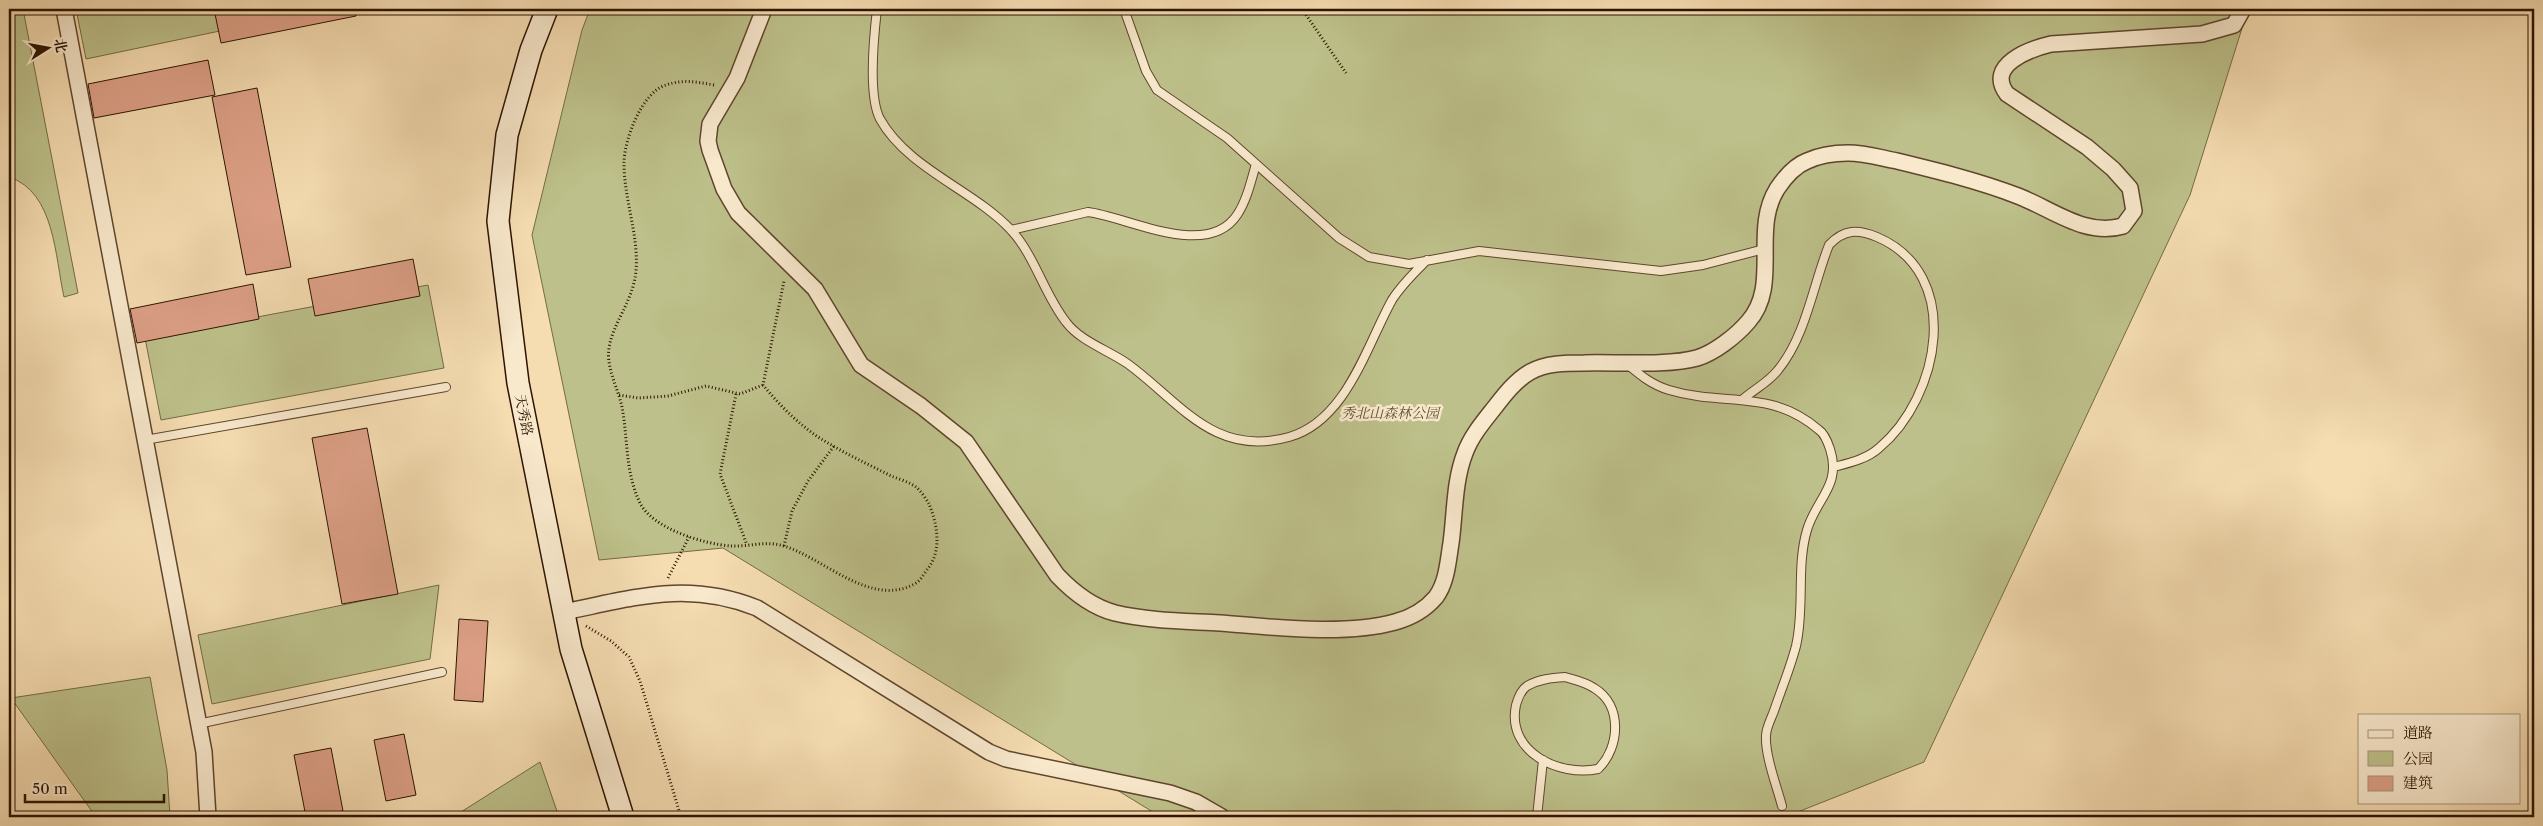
<svg xmlns="http://www.w3.org/2000/svg" width="2543" height="826" viewBox="0 0 2543 826" font-family="'Libre Caslon Text','Noto Serif SC',serif">
<rect width="100%" height="100%" fill="#f5dcb1"/>
<filter id="stains"><feTurbulence type="fractalNoise" baseFrequency=".004" numOctaves="4"/><feColorMatrix values="0 0 0 0 .2 0 0 0 0 .09 0 0 0 0 .02 0 0 0 .5 -.17"/></filter>
<radialGradient id="worn" r=".72"><stop offset=".6" stop-color="#630" stop-opacity="0"/><stop offset="1" stop-color="#630" stop-opacity=".3"/></radialGradient>
<!-- green -->
<path fill="#bdc08a" stroke="#756a45" d="M9,9H23L78,293L64,297C55,257 55,192 9,177Z
M76,9H325L86,59Z
M590,9H2248L2190,195L1924,762L1785,817H1161L723,548L599,560L532,235L582,30Z
M428,285L444,368L161,420L145,338Z
M439,585L430,659L212,704L198,635Z
M150,677L167,770L170,817H96L11,698Z
M540,762L559,817H453Z"/>
<!-- building -->
<path fill="#dda087" stroke="#2d1400" d="M214,9H355L356,16L221,43Z
M208,60L215,95L94,118L88,84Z
M257,88L291,267L246,275L212,97Z
M413,259L420,296L315,316L308,279Z
M253,284L259,319L137,343L130,309Z
M367,428L398,594L342,604L312,438Z
M459,619L488,621L483,702L454,700Z
M404,734L416,795L386,801L374,740Z
M331,748L343,811L306,817L294,755Z"/>
<g fill="none" stroke-linecap="round" stroke-linejoin="round">
<defs>
<path id="lane" d="M877,9C874,35 868,96 880,119C908,169 974,190 1011,230C1035,256 1044,294 1066,322C1080,341 1108,350 1128,364C1180,402 1214,458 1289,437C1346,421 1366,347 1392,300C1402,284 1414,273 1427,260
M1124,9L1146,71L1157,90L1227,138L1339,238L1369,257L1409,264L1479,251L1661,271L1703,265L1764,249
M1011,230L1088,212C1128,217 1207,260 1237,215C1247,200 1251,181 1256,164
M1627,364C1640,375 1652,385 1669,390C1725,407 1770,388 1819,430C1825,434 1828,443 1830,449C1842,485 1816,499 1807,530C1796,567 1805,608 1796,646C1790,669 1781,690 1774,711C1771,719 1766,728 1766,736C1765,756 1777,787 1782,806
M1742,400C1753,390 1769,382 1778,370C1806,336 1813,285 1829,245C1844,229 1858,229 1877,237C1964,274 1940,397 1879,448C1867,459 1849,463 1834,467
M145,440L446,387
M1565,677C1575,680 1585,682 1594,688C1623,705 1620,748 1598,769C1559,777 1506,752 1516,705C1518,698 1521,690 1527,686C1539,679 1552,678 1565,677Z
M198,724L442,672
M1537,817L1543,760"/>
<path id="street" d="M64,9L204,752L208,817
M764,9L737,78L710,124L708,141L710,150L724,189L738,213L815,289L861,365L921,406L966,442L1057,575C1073,592 1092,607 1115,613C1149,621 1185,621 1220,623C1272,627 1344,636 1395,622C1410,618 1425,610 1436,597C1447,582 1448,561 1451,543C1455,514 1454,481 1465,453C1471,436 1484,421 1495,407C1505,394 1516,380 1530,372C1546,363 1566,363 1584,363C1615,362 1669,366 1697,358C1714,353 1736,336 1748,322C1781,285 1751,231 1777,189C1785,177 1794,166 1807,161C1820,155 1835,153 1848,153C1865,153 1881,158 1897,161C1938,171 1979,181 2018,196C2052,209 2085,237 2123,226L2134,211L2130,188L2113,169L2087,147L2007,94C1985,65 2030,49 2051,44L2202,34L2234,25L2243,9
M564,612C634,598 687,580 757,608L989,752L1006,759L1170,793L1196,802L1222,817"/>
<path id="secondary" d="M547,9L531,50L507,135L498,221L518,383L571,649L623,817"/>
</defs>
<!-- lane casing -->
<use href="#lane" stroke="#5f462c" stroke-width="10"/>
<!-- street casing -->
<use href="#street" stroke="#5f462c" stroke-width="18"/>
<!-- secondary casing -->
<use href="#secondary" stroke="#2d1400" stroke-width="24"/>
<!-- path -->
<path stroke="#2d1400" stroke-width="3" stroke-dasharray="1 2.5" stroke-linecap="butt" d="M1302,9L1346,73
M714,85C697,82 683,79 666,85C642,92 624,140 624,163C624,200 639,235 636,271C633,302 613,322 609,348C606,368 618,388 622,407C628,439 625,472 640,503C653,529 704,544 731,546C747,547 764,541 780,545C822,555 870,610 916,583C921,580 925,572 929,567C942,549 937,523 929,504C926,499 921,491 916,487C909,482 899,479 891,476C870,465 848,455 828,443C803,429 781,407 763,385L784,281
M736,394L720,474L747,545
M619,395L638,398L668,396L706,386L740,394L763,385
M784,546L792,511L808,481L834,446
M668,578L689,537
M586,626L611,641L629,657L640,681L681,817"/>
<!-- lane -->
<use href="#lane" stroke="#f8e8cc" stroke-width="8"/>
<!-- street -->
<use href="#street" stroke="#f8e8cc" stroke-width="15"/>
<!-- secondary -->
<use href="#secondary" stroke="#f8e8cc" stroke-width="21"/>
</g>
<g text-anchor="middle" stroke-width="5" stroke-linejoin="round" paint-order="stroke">
<!-- park labels -->
<g font-size="14" font-style="italic" fill="#5f5030" stroke="#f8e8cc">
<text x="1390" y="418">秀北山森林公园</text>
</g>
<!-- street labels -->
<g font-size="14" fill="#2d1400" stroke="#f8e8cc">
<text transform="translate(524 415) rotate(79)" y="5">天秀路</text>
</g>
</g>
<!-- margin -->
<rect width="2543" height="826" fill="none" stroke="#f5dcb1" stroke-width="30"/>
<rect x="10" y="10" width="2523" height="806" fill="none" stroke="#2d1400" stroke-width="2.5"/>
<rect x="15" y="15" width="2513" height="796" fill="none" stroke="#2d1400"/>
<!-- legend -->
<rect x="2358" y="714" width="162" height="90" fill="#f8e8cc" stroke="#a7937a"/>
<rect x="2368" y="730" width="25" height="8" fill="#f8e8cc" stroke="#a7937a"/>
<text x="2403" y="738" font-size="15" fill="#2d1400">道路</text>
<rect x="2368" y="751" width="25" height="15" fill="#bdc08a" stroke="#a7937a"/>
<text x="2403" y="764" font-size="15" fill="#2d1400">公园</text>
<rect x="2368" y="776" width="25" height="15" fill="#dda087" stroke="#a7937a"/>
<text x="2403" y="788" font-size="15" fill="#2d1400">建筑</text>
<!-- north arrow -->
<g transform="translate(48 48) rotate(79)" stroke="#f8e8cc" stroke-width="4" paint-order="stroke">
<path d="M0-4L9 19L0 12L-9 19Z" fill="#2d1400"/>
<text y="-8" font-size="14" font-weight="bold" text-anchor="middle" fill="#2d1400">北</text>
</g>
<!-- scale -->
<path d="M25 794v8h139v-8" fill="none" stroke="#2d1400" stroke-width="2.5"/>
<text x="32" y="794" font-size="15" fill="#2d1400" stroke="#f8e8cc" stroke-width="4" paint-order="stroke">50 m</text>
<rect width="100%" height="100%" filter="url(#stains)"/>
<rect width="100%" height="100%" fill="url(#worn)"/>
</svg>
